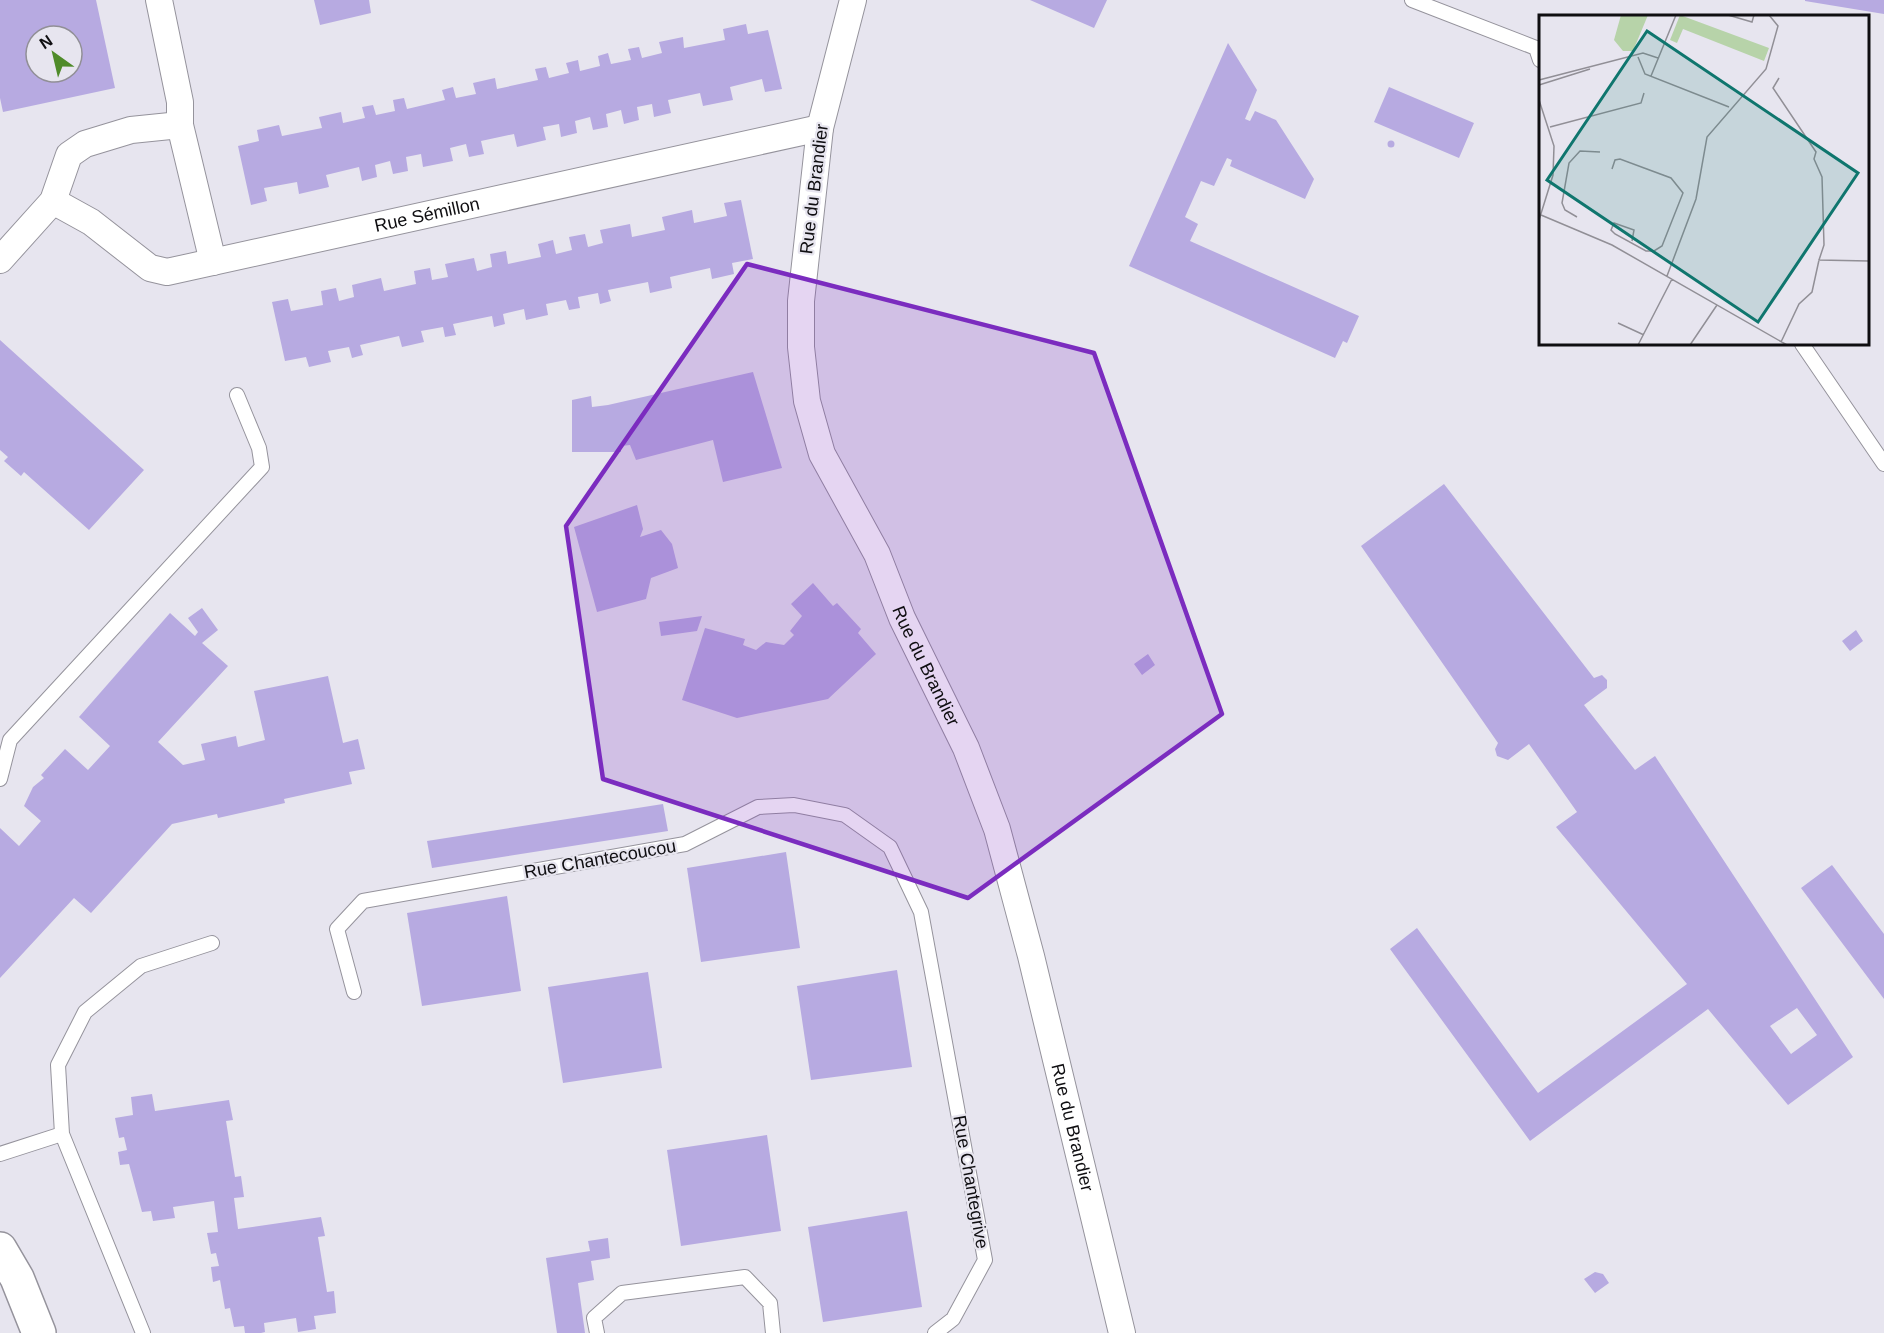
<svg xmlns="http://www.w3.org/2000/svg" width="1884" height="1333" viewBox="0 0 1884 1333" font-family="Helvetica,sans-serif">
<rect width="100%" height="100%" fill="#e7e5ef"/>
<!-- building -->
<path fill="#b7aae1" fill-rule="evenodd" d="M0,0H96L115,88L3,112L0,98ZM36,36H72V72H36Z
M314,0H369L371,13L320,25Z
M1030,0H1107L1094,28Z
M1805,0H1884V14L1805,1Z
M746,24L748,34L768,30L782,89L765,92L762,79L730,87L733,100L703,106L700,93L668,100L671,113L654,117L652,104L637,107L639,120L624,124L621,110L606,114L608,127L593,130L590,117L575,121L577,133L561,137L559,124L543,127L546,140L517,147L514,134L481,141L484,154L469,157L466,144L450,148L453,161L423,167L421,154L406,157L408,171L393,174L390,161L375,165L377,177L362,181L359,167L326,175L329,187L299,194L297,182L264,188L267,201L251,205L238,146L259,141L257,130L279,125L282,136L322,128L319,117L341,112L343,123L365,118L362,107L373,105L376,115L395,111L393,100L404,98L407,109L445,100L442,90L453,87L456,98L476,94L473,83L495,78L497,89L538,80L535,69L546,67L549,78L569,73L566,63L578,60L580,71L600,66L598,56L608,53L611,64L631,60L628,49L639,47L642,58L662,53L659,42L683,37L684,48L725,40L723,29Z
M1228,43L1257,90L1245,119L1250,121L1255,111L1276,120L1314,179L1305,199L1230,166L1232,160L1227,158L1214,186L1201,181L1185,217L1198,224L1190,241L1359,316L1347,343L1343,341L1335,358L1129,266Z
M1389,87L1474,123L1459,158L1374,122Z
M1387.5 144a3.5 3.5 0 1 1 7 0a3.5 3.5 0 1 1-7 0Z
M741,200L753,259L732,263L734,274L712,279L710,268L670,277L672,288L650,293L648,282L608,290L611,301L600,304L598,293L578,297L580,308L569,310L566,300L546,304L548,315L526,320L524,309L503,314L505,324L494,327L492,316L453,324L456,335L445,337L443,327L421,331L424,342L402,347L399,336L360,345L363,355L352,358L349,347L328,351L331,362L309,367L306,357L285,361L272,302L288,299L291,311L323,305L321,291L336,288L339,301L354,297L352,285L381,278L384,291L416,284L414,271L430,268L432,280L448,277L445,264L474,258L477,271L492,267L490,254L506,251L508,264L541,257L538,244L553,240L556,254L572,250L569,237L585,234L588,247L603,243L600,230L630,224L632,237L665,230L662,217L692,210L694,223L727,216L724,203Z
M0,340L144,470L89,530L24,472L21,476L4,461L8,457L0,450Z
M753,372L782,468L723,482L713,440L636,460L630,445L621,446V452H572V400L591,396L592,407L608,405Z
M1444,484L1594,678L1602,675L1607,680V688L1584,705L1635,770L1655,756L1853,1057L1788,1105L1708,1009L1530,1141L1390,949L1417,928L1538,1093L1687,984L1556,827L1577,812L1529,744L1508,760L1497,756L1495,749L1498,743L1361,546ZM1797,1008L1817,1035L1791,1054L1770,1026Z
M637,505L643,529L640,537L661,530L672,544L678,568L651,578L646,599L597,612L574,527Z
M813,583L833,606L837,603L861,629L858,633L876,654L828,699L737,718L682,700L705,628L745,639L743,645L756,650L766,642L784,645L794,635L790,631L802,616L791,604Z
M202,608L218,630L202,643L228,666L158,742L183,765L205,760L201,744L236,736L238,747L265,740L254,691L328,676L343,743L358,739L365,769L349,772L352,784L284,799L285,803L218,818L217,814L172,824L91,913L74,898L0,978V828L19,846L41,821L24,806L33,787L44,778L41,775L65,749L88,770L110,746L79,717L170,613L195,636L198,632L188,618Z
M702,616L697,631L661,636L659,622Z
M1856,630L1863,641L1850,651L1842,641Z
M1148,654L1155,665L1142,675L1134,664Z
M663,804L668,831L432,868L427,841Z
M786,852L800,948L701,962L687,868Z
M1832,865L1884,934V999L1801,888Z
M507,896L521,991L422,1006L407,913Z
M897,970L912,1067L811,1080L797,986Z
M648,972L662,1068L563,1083L548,987Z
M152,1094L155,1111L229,1100L233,1120L226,1121L235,1177L241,1176L244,1197L234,1198L238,1229L321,1217L325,1236L318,1237L327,1292L334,1291L336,1313L314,1316L316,1329L298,1332L296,1318L264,1323L265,1332L261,1333H245L244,1326L234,1327L230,1308L225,1309L220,1280L213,1282L211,1267L219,1266L216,1253L211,1254L207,1233L218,1232L214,1201L173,1207L175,1218L153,1221L151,1211L142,1212L129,1164L120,1165L118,1152L127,1150L124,1137L119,1138L115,1118L133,1115L131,1097Z
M767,1135L781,1231L681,1246L667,1150Z
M907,1211L922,1307L823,1322L808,1227Z
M608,1238L610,1258L591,1261L594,1280L578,1283L585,1333H557L546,1258L590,1251L588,1241Z
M1595,1272L1603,1274L1609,1283L1595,1293L1584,1279Z"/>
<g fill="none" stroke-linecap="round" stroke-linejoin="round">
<defs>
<path id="service" d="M1412,0L1536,48L1540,60
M1802,344L1884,464
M0,779L10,740L262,467L259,448L237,395
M354,992L337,929L363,901L685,844L758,807L794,805L845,815L890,847L921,912L985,1260L953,1319L935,1333
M0,1154L62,1134
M143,1333L62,1134L58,1065L85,1012L141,966L212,943
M597,1333L594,1318L622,1293L745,1277L770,1303L773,1333"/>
<g id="minor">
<path d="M159,0L180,102V125L213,262"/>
<path id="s1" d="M853,0L820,128L801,301V347L807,401L822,454L877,554L902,618L966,748L997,829L1031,956L1122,1333"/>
<path id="s2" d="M53,201L91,222L150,268L167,272L820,128"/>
<path d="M0,260L53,201L69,155L85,144L131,130L180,125"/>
</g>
<path id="tertiary" d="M0,1249L17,1278L39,1333"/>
</defs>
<!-- service casing -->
<use href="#service" stroke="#95939c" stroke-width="16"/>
<!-- minor casing -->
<use href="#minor" stroke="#95939c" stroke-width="28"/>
<!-- tertiary casing -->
<use href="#tertiary" stroke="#95939c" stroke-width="36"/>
<!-- service -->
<use href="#service" stroke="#fff" stroke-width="14"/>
<!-- minor -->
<use href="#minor" stroke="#fff" stroke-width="26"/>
<!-- tertiary -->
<use href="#tertiary" stroke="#fff" stroke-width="33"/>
</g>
<!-- marked area -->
<path fill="#7b2cbf" fill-opacity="0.2" stroke="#7b2cbf" stroke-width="4.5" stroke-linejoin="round" d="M747,264L1094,353L1222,714L968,898L603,779L566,526Z"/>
<g text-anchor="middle" stroke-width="4.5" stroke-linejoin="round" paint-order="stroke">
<!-- street labels -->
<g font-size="18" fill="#0f0e11" stroke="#e7e5ef">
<text transform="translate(814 189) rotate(-83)" y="6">Rue du Brandier</text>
<text dy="6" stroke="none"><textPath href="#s2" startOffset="402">Rue Sémillon</textPath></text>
<text dy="6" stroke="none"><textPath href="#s1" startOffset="698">Rue du Brandier</textPath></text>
<text transform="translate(600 859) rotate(-10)" y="6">Rue Chantecoucou</text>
<text dy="6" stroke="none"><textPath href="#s1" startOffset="1184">Rue du Brandier</textPath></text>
<text transform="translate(971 1182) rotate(80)" y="6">Rue Chantegrive</text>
</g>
</g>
<!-- overview -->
<g transform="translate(1539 15)">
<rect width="330" height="330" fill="#e7e5ef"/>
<path d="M82,0H109L94,36H84L75,25ZM141,0L230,33L225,46L144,14L138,28L131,25Z" fill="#b7d3a9"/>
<path fill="none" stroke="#918f96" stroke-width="1.5" d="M189,0L213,7L215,0M99,42L106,59L190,92M112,61L137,0M240,63L234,73L277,137L275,144L283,162L285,230L280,245L330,246M0,65L104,38L119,43M0,70L51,54M0,85L15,131L14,160L0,205M11,112L102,88L105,78M73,154L76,145L81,144L132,163L144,178L123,231L115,236H107L76,219L72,215L75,208L95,215L93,226M2,200L73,230L248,330M38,202L26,195L23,188L30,148L41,136L61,137M128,261L157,184L168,122L227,54L239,11L230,0M79,308L105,320M242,327L260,289L273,277L280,245M99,330L133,264M151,330L178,290"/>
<path fill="#0f766e" fill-opacity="0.15" stroke="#0f766e" stroke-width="3" d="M108,16L319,158L219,307L8,165Z"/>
<rect width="330" height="330" fill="none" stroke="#0f0e11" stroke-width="3"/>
</g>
<!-- north arrow -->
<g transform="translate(54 54) rotate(326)"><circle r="28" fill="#e7e5ef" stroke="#918f96" stroke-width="1.5"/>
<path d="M0-4.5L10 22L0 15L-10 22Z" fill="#4f8b29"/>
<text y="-9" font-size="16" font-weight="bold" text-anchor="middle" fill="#0f0e11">N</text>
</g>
</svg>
